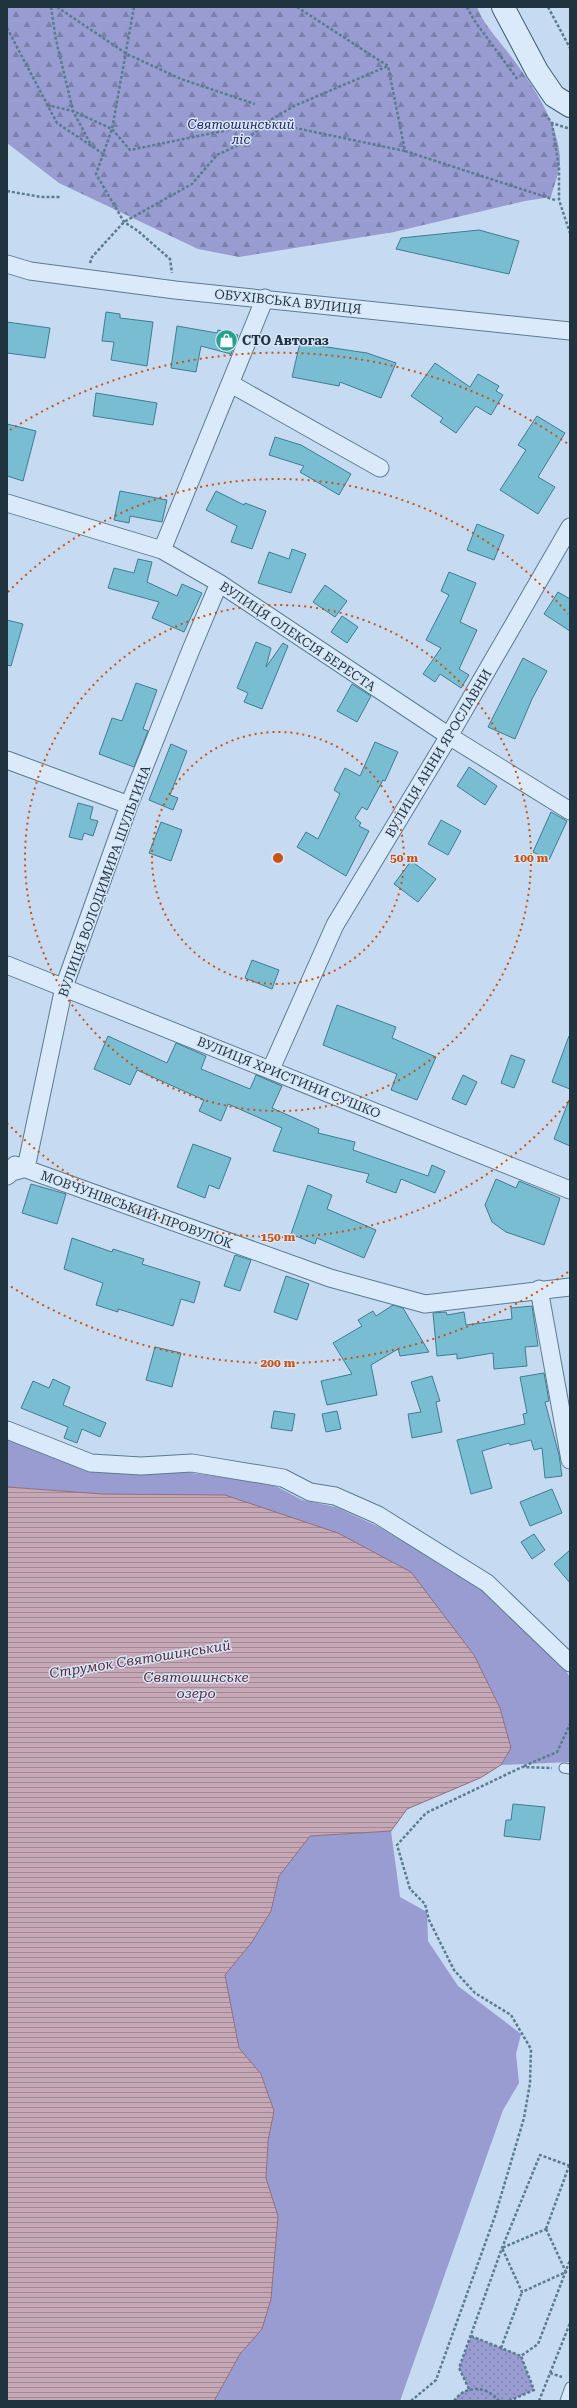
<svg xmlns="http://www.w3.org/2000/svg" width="577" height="2408" viewBox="0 0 577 2408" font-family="'Roboto Serif',serif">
<defs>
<pattern id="forest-firs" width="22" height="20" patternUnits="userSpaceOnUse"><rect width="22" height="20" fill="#989cd1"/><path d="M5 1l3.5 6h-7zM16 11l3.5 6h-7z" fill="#7b80ab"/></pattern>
<pattern id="park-dots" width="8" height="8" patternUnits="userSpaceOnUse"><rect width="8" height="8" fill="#989cd1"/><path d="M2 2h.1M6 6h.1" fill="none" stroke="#7b80ab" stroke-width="1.8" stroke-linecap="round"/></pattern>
<pattern id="water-rules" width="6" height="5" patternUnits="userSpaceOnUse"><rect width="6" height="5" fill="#c5a7b5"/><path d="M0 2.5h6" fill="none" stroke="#9f8995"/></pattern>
</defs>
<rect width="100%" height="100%" fill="#c6daf2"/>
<!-- grass -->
<path fill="#989cd1" d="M7,1437L92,1470L135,1475L170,1470L272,1484L302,1500L336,1507L377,1526L480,1587L560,1662L570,1677V1762L501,1765L511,1748L500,1708L474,1655L103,1494L7,1487Z
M391,1831L400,1897L427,1912L428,1941L458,1986L521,2034L516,2054L519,2083L503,2110L400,2401H214L240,2354L262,2329L271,2299L278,2216L266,2178L268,2141L274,2111L261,2074L239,2048L225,1975L252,1942L271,1911L279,1876L310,1836Z"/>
<!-- forest -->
<path fill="url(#forest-firs)" d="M7,7H477C483,23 496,37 506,50C529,80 556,117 560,156C561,169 554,185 551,197L525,201L394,232L239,257L198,249L59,183L7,143Z"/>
<!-- park -->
<path fill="url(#park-dots)" d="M471,2336L521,2356L534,2390L509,2401H454L461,2393L469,2389L459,2368Z"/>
<!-- water -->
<path fill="url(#water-rules)" stroke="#946d7e" d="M7,1487L103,1494L225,1495L338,1533L411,1572L474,1655L500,1708L511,1748L501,1765L480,1778L407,1809L391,1831L310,1836L279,1876L271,1911L252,1942L225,1975L239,2048L261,2074L274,2111L268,2141L266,2178L278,2216L271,2299L262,2329L240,2354L214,2401H7Z"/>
<!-- building -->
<path fill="#79bdd2" stroke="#3e7d90" d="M479,230L519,241L509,274L396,249L401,238Z
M106,312L120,314V318L153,322L147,366L111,360L114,342L102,341Z
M7,322L50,328L45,358L7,353Z
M177,326L217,333L218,330L238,335L231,354L201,346L196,372L171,368Z
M300,343L367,353L396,363L381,398L340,382L339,386L292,377Z
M435,363L470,387L478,374L499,386L496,391L503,395L491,415L476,406L456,433L440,422L443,418L411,396Z
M96,393L157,403L153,425L93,416Z
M537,416L565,433L538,477L555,487L538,514L500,490L526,450L518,445Z
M7,424L36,431L23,481L7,476Z
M275,437L301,445L351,474L339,495L300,472L304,466L269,455Z
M120,491L167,500L162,522L130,516L129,523L114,520Z
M216,491L244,505L245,503L266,511L252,549L231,542L237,526L206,510Z
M477,524L504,535L494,560L467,550Z
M292,549L306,554L291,593L258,583L269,552L289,559Z
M138,559L152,562L147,582L177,596L182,584L202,593L184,632L152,618L159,602L108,588L114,568L134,573Z
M449,572L476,583L460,622L477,630L459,669L469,675L461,688L440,674L435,682L423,674L441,648L426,640L449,595L441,591Z
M325,585L347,601L335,617L313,602Z
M558,592L570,599V631L544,614Z
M342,616L358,627L347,643L331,632Z
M7,620L23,624L11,666L7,665Z
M256,642L271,648L266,667L283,643L288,646L262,709L244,702L248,693L237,688Z
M523,658L547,671L532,699L515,739L488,727Z
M136,683L157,690L143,729L148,731L134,767L99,754L112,718L122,721Z
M352,684L371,696L357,722L337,711Z
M375,742L398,752L385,781L383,780L367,810L362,807L355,818L361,823L359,826L369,831L346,876L297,847L306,832L318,839L340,794L334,790L345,768L360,776Z
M171,744L187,751L170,795L178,798L173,810L149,800Z
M469,767L497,786L485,805L457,786Z
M78,803L93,807L90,819L98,821L93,836L84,833L82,840L69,837Z
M551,812L567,821L549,860L533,852Z
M441,820L461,831L448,855L428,844Z
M161,822L182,830L171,861L149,853Z
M411,861L436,879L418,902L394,884Z
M252,960L279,970L272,989L245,978Z
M337,1005L396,1027L392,1038L436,1057L417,1100L391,1090L397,1074L323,1045Z
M108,1036L167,1063L176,1043L206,1056L201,1069L250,1089L256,1075L282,1086L272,1108L319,1129L318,1133L355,1142L353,1150L428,1176L432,1165L445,1171L435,1193L401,1179L396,1193L366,1182L369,1174L273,1151L282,1128L228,1104L221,1121L199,1111L204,1100L137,1070L130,1085L94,1069Z
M569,1036H570V1089L552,1082Z
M511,1055L525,1060L514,1088L501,1083Z
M463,1075L477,1082L466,1105L452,1099Z
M569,1100H570V1146L554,1139Z
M193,1144L231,1158L219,1189L209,1185L205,1198L177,1187Z
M496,1179L516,1188L519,1181L560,1198L544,1245L506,1232L492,1222L485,1205Z
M31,1184L66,1194L57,1224L22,1213Z
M308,1185L332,1195L327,1209L376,1230L364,1258L317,1238L315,1244L291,1234Z
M72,1238L112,1252L113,1249L144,1259L142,1264L200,1282L194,1303L181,1299L173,1326L118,1309V1312L96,1305L103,1283L64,1269Z
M235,1255L251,1260L240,1291L224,1286Z
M286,1276L309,1284L297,1320L274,1312Z
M393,1305L403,1308L429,1352L400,1356L398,1349L371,1365L377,1395L327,1405L321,1381L352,1374L333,1343L362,1326L358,1320L373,1311L376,1316Z
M532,1306L538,1346L525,1347L527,1366L494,1369L493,1353L457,1359V1354L437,1356L433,1313L446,1312L447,1315L464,1312L466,1325L512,1319L511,1308Z
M155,1347L181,1353L172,1387L146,1380Z
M544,1373L549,1401L545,1402L559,1455L562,1476L545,1478L542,1448L534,1450L531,1440L510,1445L509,1443L482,1451L492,1488L471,1494L457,1440L525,1424L523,1414L527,1413L520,1377Z
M432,1376L440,1401L436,1402L442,1432L412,1438L408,1414L421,1412L411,1382Z
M53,1379L70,1387L63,1405L106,1423L100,1437L82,1429L77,1443L64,1438L68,1427L21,1408L33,1381L49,1388Z
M274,1411L295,1414L292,1431L271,1428Z
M337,1411L341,1429L326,1432L322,1414Z
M552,1489L562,1513L530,1526L520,1502Z
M534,1534L545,1550L532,1559L521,1542Z
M570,1550V1583L554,1564Z
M513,1804L545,1807L540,1840L504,1836L506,1820H511Z"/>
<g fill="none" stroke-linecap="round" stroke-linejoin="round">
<defs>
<path id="lane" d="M564,1768L570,1769
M565,2401L570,2387"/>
<path id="street" d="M7,264L30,271L175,290L570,331
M231,384L380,468
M7,503L162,550L219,583L449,736L570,811
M162,550L265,298
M7,760L129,805
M7,965L570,1190
M271,1069L335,925L449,736L570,527
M15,1165L330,1278L425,1304L570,1287
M7,1176L12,1172L26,1168L64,987L129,805L190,652L219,583
M539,1289L570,1460
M7,1430L91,1463L141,1466L192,1463L283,1478L310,1492L335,1496L378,1515L487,1583L570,1663"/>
<path id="secondary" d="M503,7L537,71L554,96L570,106"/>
</defs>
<!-- lane casing -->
<use href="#lane" stroke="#5a7c8f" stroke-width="11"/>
<!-- street casing -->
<use href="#street" stroke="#5a7c8f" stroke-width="19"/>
<!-- secondary casing -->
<use href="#secondary" stroke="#3d6071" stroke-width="24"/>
<!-- path -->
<path stroke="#5a7c8f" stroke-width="2.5" stroke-dasharray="3 2" stroke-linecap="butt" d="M51,7L56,40L73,111L91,145
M57,7L127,54L181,79L255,104
M134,7L112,129L96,174L124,222L138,231L170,259L172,273
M297,7L388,66L405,151L555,200
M467,7L474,20L518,80
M548,7L570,48
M7,28L57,123L102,153
M47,105L73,111L112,129L130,150L267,122L405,151
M545,114L552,123L570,129
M552,123L559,168V200L570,233
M7,191L41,197H61
M90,263L92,257L124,222L192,184L217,155L241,144L267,122L294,106L388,66
M524,1766L557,1752L570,1724
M569,2116H570
M546,2229L566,2272L522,2292L502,2248Z
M546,2229L569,2166
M471,2336L521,2356L538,2344L570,2260
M501,2348L522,2292
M550,2373L562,2377
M469,2389L459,2368L502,2248L540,2155L570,2166
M411,2401L436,2380L495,2216L524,2118L530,2083L531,2049L511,2015L475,1993L454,1970L429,1920L425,1904L410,1889L397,1845L426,1813L522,1767L552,1768
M454,2401C466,2384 487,2386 499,2401
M509,2401L534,2390L521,2356
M539,2401L570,2323"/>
<!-- lane -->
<use href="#lane" stroke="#daeafb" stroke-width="9"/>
<!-- street -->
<use href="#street" stroke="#daeafb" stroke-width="17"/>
<!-- secondary -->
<use href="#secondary" stroke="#daeafb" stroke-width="22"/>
</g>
<!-- distance rings -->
<g fill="none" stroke="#ca5314" stroke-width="2" stroke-dasharray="2 4">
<circle cx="278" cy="858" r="126"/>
<circle cx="278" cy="858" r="253"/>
<path d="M568 1102A379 379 0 0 1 8 1124M8 592A379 379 0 0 1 568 614"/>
<path d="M568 1272A505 505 0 0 1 10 1286M10 430A505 505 0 0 1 568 444"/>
</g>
<!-- icons -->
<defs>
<symbol id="shop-disc" viewBox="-11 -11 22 22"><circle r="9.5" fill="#25a28b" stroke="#d6e6f8"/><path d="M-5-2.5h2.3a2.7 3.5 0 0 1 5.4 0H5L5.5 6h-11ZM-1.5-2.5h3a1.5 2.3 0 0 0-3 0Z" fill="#fff"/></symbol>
</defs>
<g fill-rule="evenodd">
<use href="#shop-disc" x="214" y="328" width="25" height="25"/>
</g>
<g text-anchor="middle" stroke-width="3" stroke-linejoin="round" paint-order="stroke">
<!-- park labels -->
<g font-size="13" font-style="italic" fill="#28245c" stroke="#d6e6f8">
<text x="241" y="129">Святошинський<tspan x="241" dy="15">ліс</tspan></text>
</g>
<!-- street labels -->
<g font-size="13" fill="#1f343e" stroke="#d6e6f8">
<text transform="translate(288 301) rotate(6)" y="5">ОБУХІВСЬКА ВУЛИЦЯ</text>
<text transform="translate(298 636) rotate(34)" y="5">ВУЛИЦЯ ОЛЕКСІЯ БЕРЕСТА</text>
<text transform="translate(438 753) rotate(-59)" y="5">ВУЛИЦЯ АННИ ЯРОСЛАВНИ</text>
<text transform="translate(104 881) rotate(-70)" y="5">ВУЛИЦЯ ВОЛОДИМИРА ШУЛЬГИНА</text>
<text transform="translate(289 1077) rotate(22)" y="5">ВУЛИЦЯ ХРИСТИНИ СУШКО</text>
<text transform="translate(137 1209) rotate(20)" y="5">МОВЧУНІВСЬКИЙ ПРОВУЛОК</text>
</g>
<!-- poi labels -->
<g font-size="13" font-weight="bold" fill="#1f343e" stroke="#d6e6f8" text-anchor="start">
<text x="242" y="345">СТО Автогаз</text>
</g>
<!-- water labels -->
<g font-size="14" font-style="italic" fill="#5e2d39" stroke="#d6e6f8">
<text transform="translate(140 1659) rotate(-9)" y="5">Струмок Святошинський</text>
<text x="196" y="1682">Святошинське<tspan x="196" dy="16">озеро</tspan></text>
</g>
</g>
<circle cx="278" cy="858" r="6" fill="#ca5314" stroke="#d6e6f8" stroke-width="2"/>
<g font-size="12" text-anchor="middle" font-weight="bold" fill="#ca5314" stroke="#d6e6f8" stroke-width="3" stroke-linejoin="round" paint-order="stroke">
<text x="404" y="862">50 m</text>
<text x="531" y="862">100 m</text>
<text x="278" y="1241">150 m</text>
<text x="278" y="1367">200 m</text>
</g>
<!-- border -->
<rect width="577" height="2408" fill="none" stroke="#1f343e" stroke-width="16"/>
</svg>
